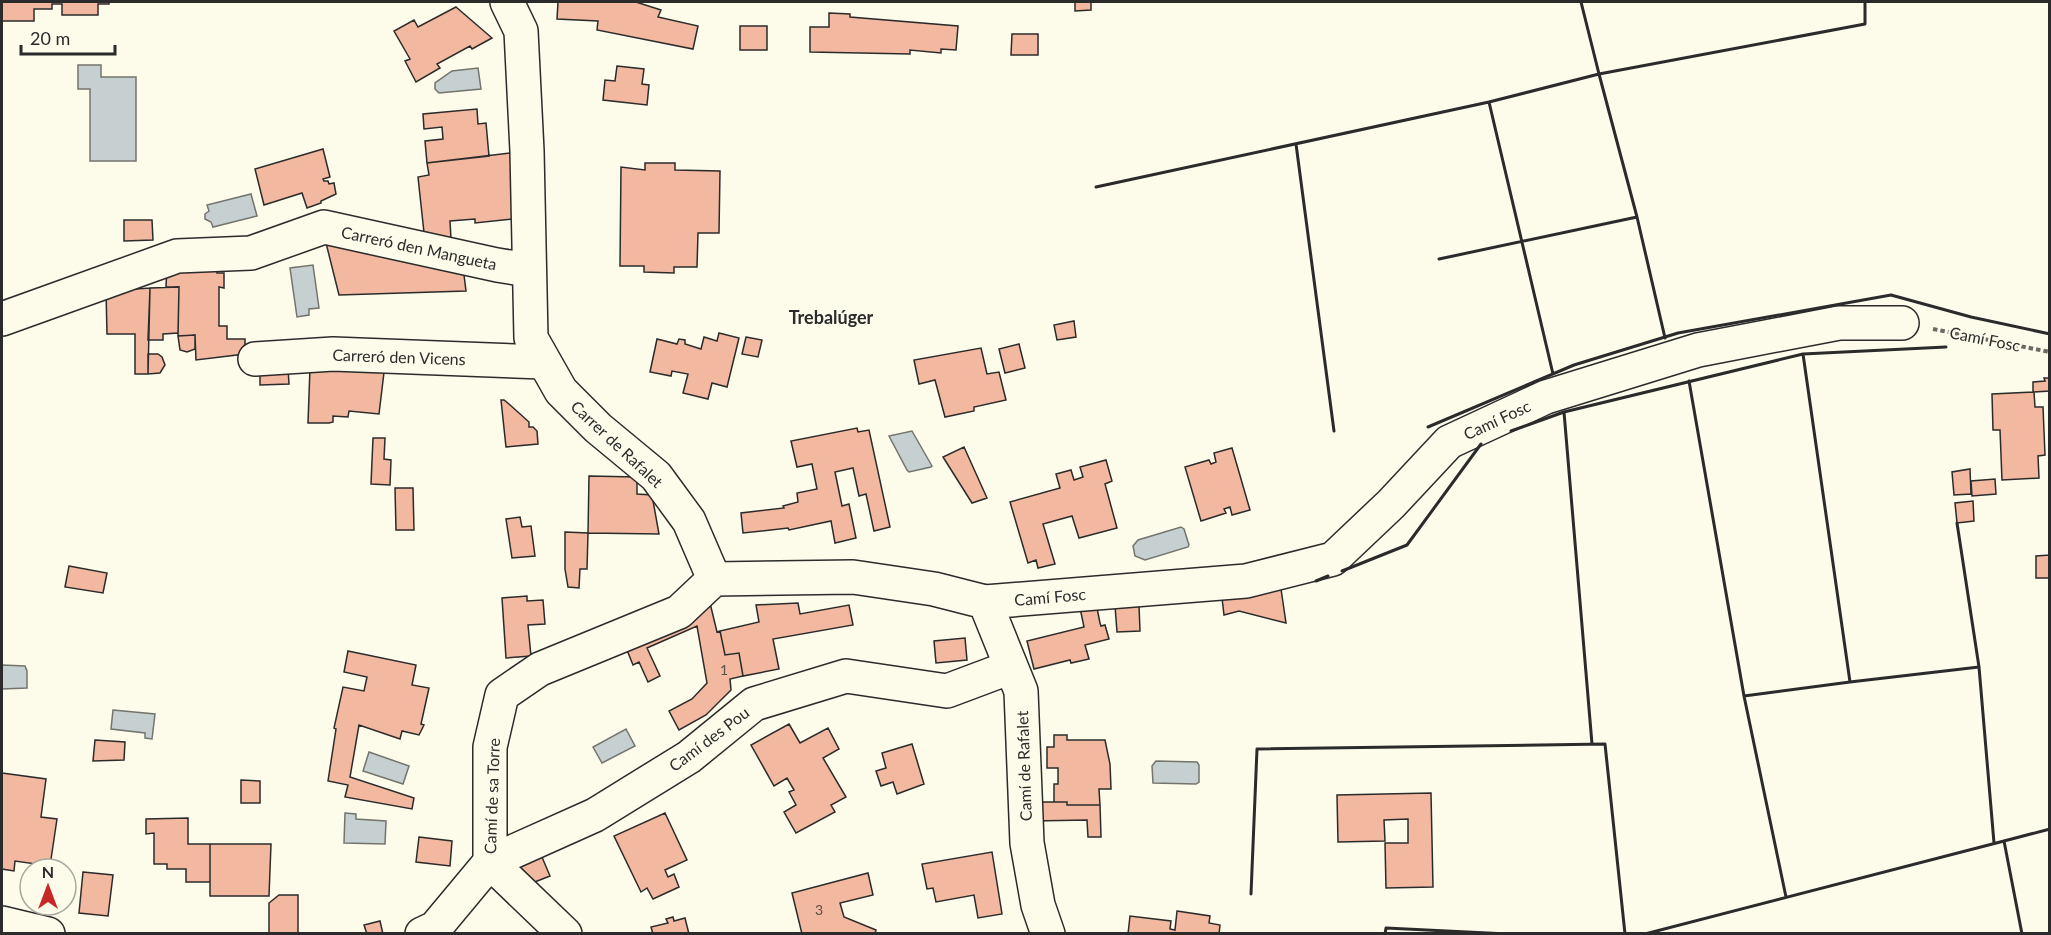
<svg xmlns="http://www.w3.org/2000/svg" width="2051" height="935" viewBox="0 0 2051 935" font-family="Lato,sans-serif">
<rect width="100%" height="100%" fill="#fdfbea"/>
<!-- water -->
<path fill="#c7d0d0" stroke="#74746e" stroke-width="1.5" d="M78,65H101V77H136V161H90V89H78Z
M478,68L481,89L439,93L435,89V83L452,71Z
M251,194L257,216L213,227L211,222L205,219V214L209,211L207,205Z
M313,265L319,308L309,309V315L297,317L290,268Z
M912,431L932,466L931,467L909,472L907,470L889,436Z
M1181,527L1184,529L1189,545L1188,547L1145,560L1135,556L1133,546L1138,540Z
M2,665L25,666L27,671V688L2,689Z
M113,710L155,714L152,739L145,738V733L111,729Z
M626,729L635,746L602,763L593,747Z
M369,752L409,766L403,784L363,771Z
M1156,761L1197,762L1199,765V782L1196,784L1153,783L1152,766Z
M345,813L356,814V819L386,821L385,844L344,843Z"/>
<!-- building -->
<path fill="#f2b8a0" stroke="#2b2b2b" stroke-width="1.5" d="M2,2H109V4H98V15H62V4H52V9H34V21H2Z
M558,2H636L661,10L658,17L698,26L693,49L597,30L598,21L557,19Z
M1075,2H1091V10L1075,11Z
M456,7L492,38L472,49L470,46L437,64L440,68L416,82L405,61L410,59L394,31L414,20L418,27Z
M829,13L850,14V17L958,26L956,50L941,49V53L910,50V54L810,52V27H829Z
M740,26H767V50H740Z
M1012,34H1038V55H1011Z
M617,66L644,69L642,84L649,85L647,105L603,100L605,80L615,81Z
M477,109L478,124L486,123L489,156L427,163L425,141L443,139L442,127L424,129L423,114Z
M323,149L330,177L323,179L324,181H328L329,184L334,183L336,194L321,201V203L307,208L302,193L264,205L255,169Z
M511,153L512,219L475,223V219L450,221L451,239L425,242L418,177L429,175L427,163Z
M645,163H675V170L720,171L719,233H698L697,267H674V273L644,272V266H620L621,167L645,170Z
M124,220H152L153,240L124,241Z
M325,239L462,259L466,291L339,295Z
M217,262V273H224V288L219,287V326H227V339H245V354L196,360L195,335L178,336L179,287H166L167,264Z
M179,287L178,333L163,334V340H148L150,288Z
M150,288L148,374H135V334H107L106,291Z
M1074,321L1076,337L1057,340L1054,325Z
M719,333L739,338L727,387L712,383L708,399L683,393L688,374L672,371L671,376L650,372L657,339L677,344L679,339L685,340V344L701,349L704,337L717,341Z
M195,335V349L187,352L180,350L178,336Z
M746,337L762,340L758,357L742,354Z
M1019,344L1025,368L1005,373L999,349Z
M981,348L987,374L999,372L1006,400L974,407V411L945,417L935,380L919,384L914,360Z
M148,354H158L162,357L165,365L160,373L148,374Z
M385,364L379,414L349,411L348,417L333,416V422L329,423H308L310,368Z
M288,368L289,384L260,385V369Z
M2044,378H2050V391L2034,392L2035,407H2043L2045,455L2038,456L2039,478L2002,480L2000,430H1993L1992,394L2033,392V382L2045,381Z
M501,400H504L509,404L529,422V427H533L537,431L538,444L506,447Z
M857,428L858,432L869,430L890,527L874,531L866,494L859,496L853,468L835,472L842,506L849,504L856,538L835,543L831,521L789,530L788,528L743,533L741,513L784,508L783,506L798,502L797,493L817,489L812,464L797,467L791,441Z
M373,438H385L384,459L391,460L390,485L371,484Z
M964,447L987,498L972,503L943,457Z
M1232,448L1250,510L1232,515L1230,507L1224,509L1226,513L1201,521L1185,467L1209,460L1211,464L1216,462L1214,453Z
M1106,460L1112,481L1105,484L1117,528L1079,538L1072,516L1043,524L1055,564L1038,568L1036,560L1028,563L1010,502L1060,488L1056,474L1071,470L1074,480L1083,477L1080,467Z
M1970,469L1971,494L1954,495L1952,472Z
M589,476L637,477V494L652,495L659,534L588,533Z
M1995,479L1996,494L1972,496L1971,481Z
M395,488H413L414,530H396Z
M1973,501L1974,521L1957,523L1955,503Z
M520,517L522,527L531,526L535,556L512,558L506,519Z
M565,532L588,533L587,569H580L579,588L568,587L565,569Z
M2050,555V578H2036V556Z
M69,566L107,573L103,593L65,587Z
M1281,589L1286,623L1239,611L1224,615L1222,598Z
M527,596V601L543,600L545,624L528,625L531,656L506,658L502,598Z
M710,603L717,632L720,631L725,655L739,653L743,676L730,679L731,690L706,715L679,730L669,711L692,699L707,683L697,626L647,648L660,676L648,682L639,662L633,665L625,645Z
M798,603L800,614L849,605L853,625L773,639L779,669L743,676L739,653L725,655L720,631L759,622L756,605Z
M1139,605L1140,631L1117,632L1115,606Z
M1080,608H1097L1100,623L1101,626L1105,625L1109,639L1085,645L1089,659L1071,663L1070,660L1034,669L1027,641L1084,627Z
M965,638L967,660L936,663L934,641Z
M348,651L416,665L412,685L429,688L421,724L424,725L419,735L402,731L400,739L359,725L350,777L414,798L412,809L345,797L348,785L328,781L336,729L334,728L343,687L364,691L367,677L344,672Z
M789,724L800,743L828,728L839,749L823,758L846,797L831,805L835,812L796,833L784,812L796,805L789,792L794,790L787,778L774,786L751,745Z
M1054,735H1067V740H1105L1110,764L1111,789H1099L1100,805H1067V802H1054V784H1058V768H1047V747H1054Z
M95,740L125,742L124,760L93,761Z
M912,744L924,784L897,794L893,782L881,786L876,771L886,768L882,753Z
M2,773L46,779L41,817L57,819L50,866L15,861L14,871L2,869Z
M241,780L260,781V803H241Z
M1431,793L1433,887L1386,888L1385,843H1408V819L1384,820L1385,841L1338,842L1337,795Z
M1034,802H1067V805H1100L1101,837H1088L1087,820L1033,821Z
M665,813L687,860L665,870L668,877L674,874L679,887L653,899L647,888L641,892L614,836Z
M188,818V844H210V882H186V869H167V864H154V833L146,834V819Z
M419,837L452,841L450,866L416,862Z
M210,844H271L269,896H210Z
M539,850L550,876L527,885L517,859Z
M992,852L1002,914L978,918L974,895L936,902L933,888L927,889L922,864Z
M83,872L113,875L108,916L79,913Z
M868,873L873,895L840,903L844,917L876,930L875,934H802L792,893Z
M279,895H298V934H269V903Z
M1177,911L1210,916L1209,923L1220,925L1219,934H1128L1130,916L1171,921L1170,929L1175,930Z
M673,917L674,921L685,918L689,934H653L651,927L668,923L666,919Z
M380,921L383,934H367L364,925Z"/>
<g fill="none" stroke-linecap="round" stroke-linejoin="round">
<defs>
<path id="minor" d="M507,2L521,31L527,151L531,338L561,391L598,428L656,476L689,521L714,579
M2,319L177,256L251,253L324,227L497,265L528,270
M255,359L333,354L543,362
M714,579L853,577L934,589L985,602L1246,581L1333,559L1391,504L1449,442L1546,397L1698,350L1839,323H1902
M985,602L1021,691L1027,843L1038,905L1048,934
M2,923L48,934
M422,934L435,928L490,862V747L502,695L540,669L679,612L714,579
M565,934L490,862L595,815L689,757L754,704L846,676L947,691L1011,667"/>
</defs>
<!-- minor casing -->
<use href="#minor" stroke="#2b2b2b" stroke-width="36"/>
<!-- path -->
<path stroke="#6a6964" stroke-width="4" stroke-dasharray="4.5 3" stroke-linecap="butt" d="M1933,329L2050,352"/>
<!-- minor -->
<use href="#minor" stroke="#fdfbea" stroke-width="33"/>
<!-- wall -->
<path stroke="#2b2b2b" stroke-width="3" d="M1581,2L1599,74L1865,24V2
M1489,102L1599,74L1637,217
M1296,144L1334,431
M1096,187L1489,102L1553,374
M1439,259L1637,217L1665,338
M1803,354L1850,682L1979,667L1994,843
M1689,381L1744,696
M1564,412L1803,354L1946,347
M1428,427L1574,365L1678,333L1891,295L1971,317L2050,334
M1511,431L1564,412L1592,744
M1957,523L1979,667
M1342,571L1407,545L1481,444
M1316,581L1328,576
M1251,894L1257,749L1605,744L1625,934
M1786,897L1744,696L1850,682
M1385,934L1386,928L1508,934
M1645,934L2004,841
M2022,934L2004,841L2050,829"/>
</g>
<g text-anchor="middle" stroke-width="4.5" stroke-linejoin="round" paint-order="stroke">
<!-- number labels -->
<g font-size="14" fill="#5d4e48">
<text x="724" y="675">1</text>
<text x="819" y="915">3</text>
</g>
<!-- street labels -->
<g font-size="16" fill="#2b2b2b" stroke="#fdfbea">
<text transform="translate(419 248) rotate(12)" y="6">Carreró den Mangueta</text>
<text transform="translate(1985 339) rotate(11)" y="6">Camí Fosc</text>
<text transform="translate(399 357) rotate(2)" y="6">Carreró den Vicens</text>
<text transform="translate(1497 420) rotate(-25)" y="6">Camí Fosc</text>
<text transform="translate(617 444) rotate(43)" y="6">Carrer de Rafalet</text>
<text transform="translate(1050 597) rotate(-5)" y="6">Camí Fosc</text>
<text transform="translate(709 739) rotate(-37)" y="6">Camí des Pou</text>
<text transform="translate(1024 766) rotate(-92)" y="6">Camí de Rafalet</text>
<text transform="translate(492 796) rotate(-88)" y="6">Camí de sa Torre</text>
</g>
<!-- neighbourhood labels -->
<g font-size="18" font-weight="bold" fill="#2b2b2b" stroke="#fdfbea">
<text x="831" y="324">Trebalúger</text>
</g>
</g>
<!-- border -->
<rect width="2051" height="935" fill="none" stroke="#2b2b2b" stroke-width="6"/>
<!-- north arrow -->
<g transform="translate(48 887)"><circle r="28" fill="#fdfbea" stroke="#a9a89e" stroke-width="1.5"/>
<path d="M0-4.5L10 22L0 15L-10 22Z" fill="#c62828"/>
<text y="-9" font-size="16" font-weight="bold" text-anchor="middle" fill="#2b2b2b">N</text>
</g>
<!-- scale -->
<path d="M21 45v9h94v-9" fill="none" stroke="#2b2b2b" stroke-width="3"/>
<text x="30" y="45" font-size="18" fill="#2b2b2b" stroke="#fdfbea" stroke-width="4.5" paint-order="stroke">20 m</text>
</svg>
